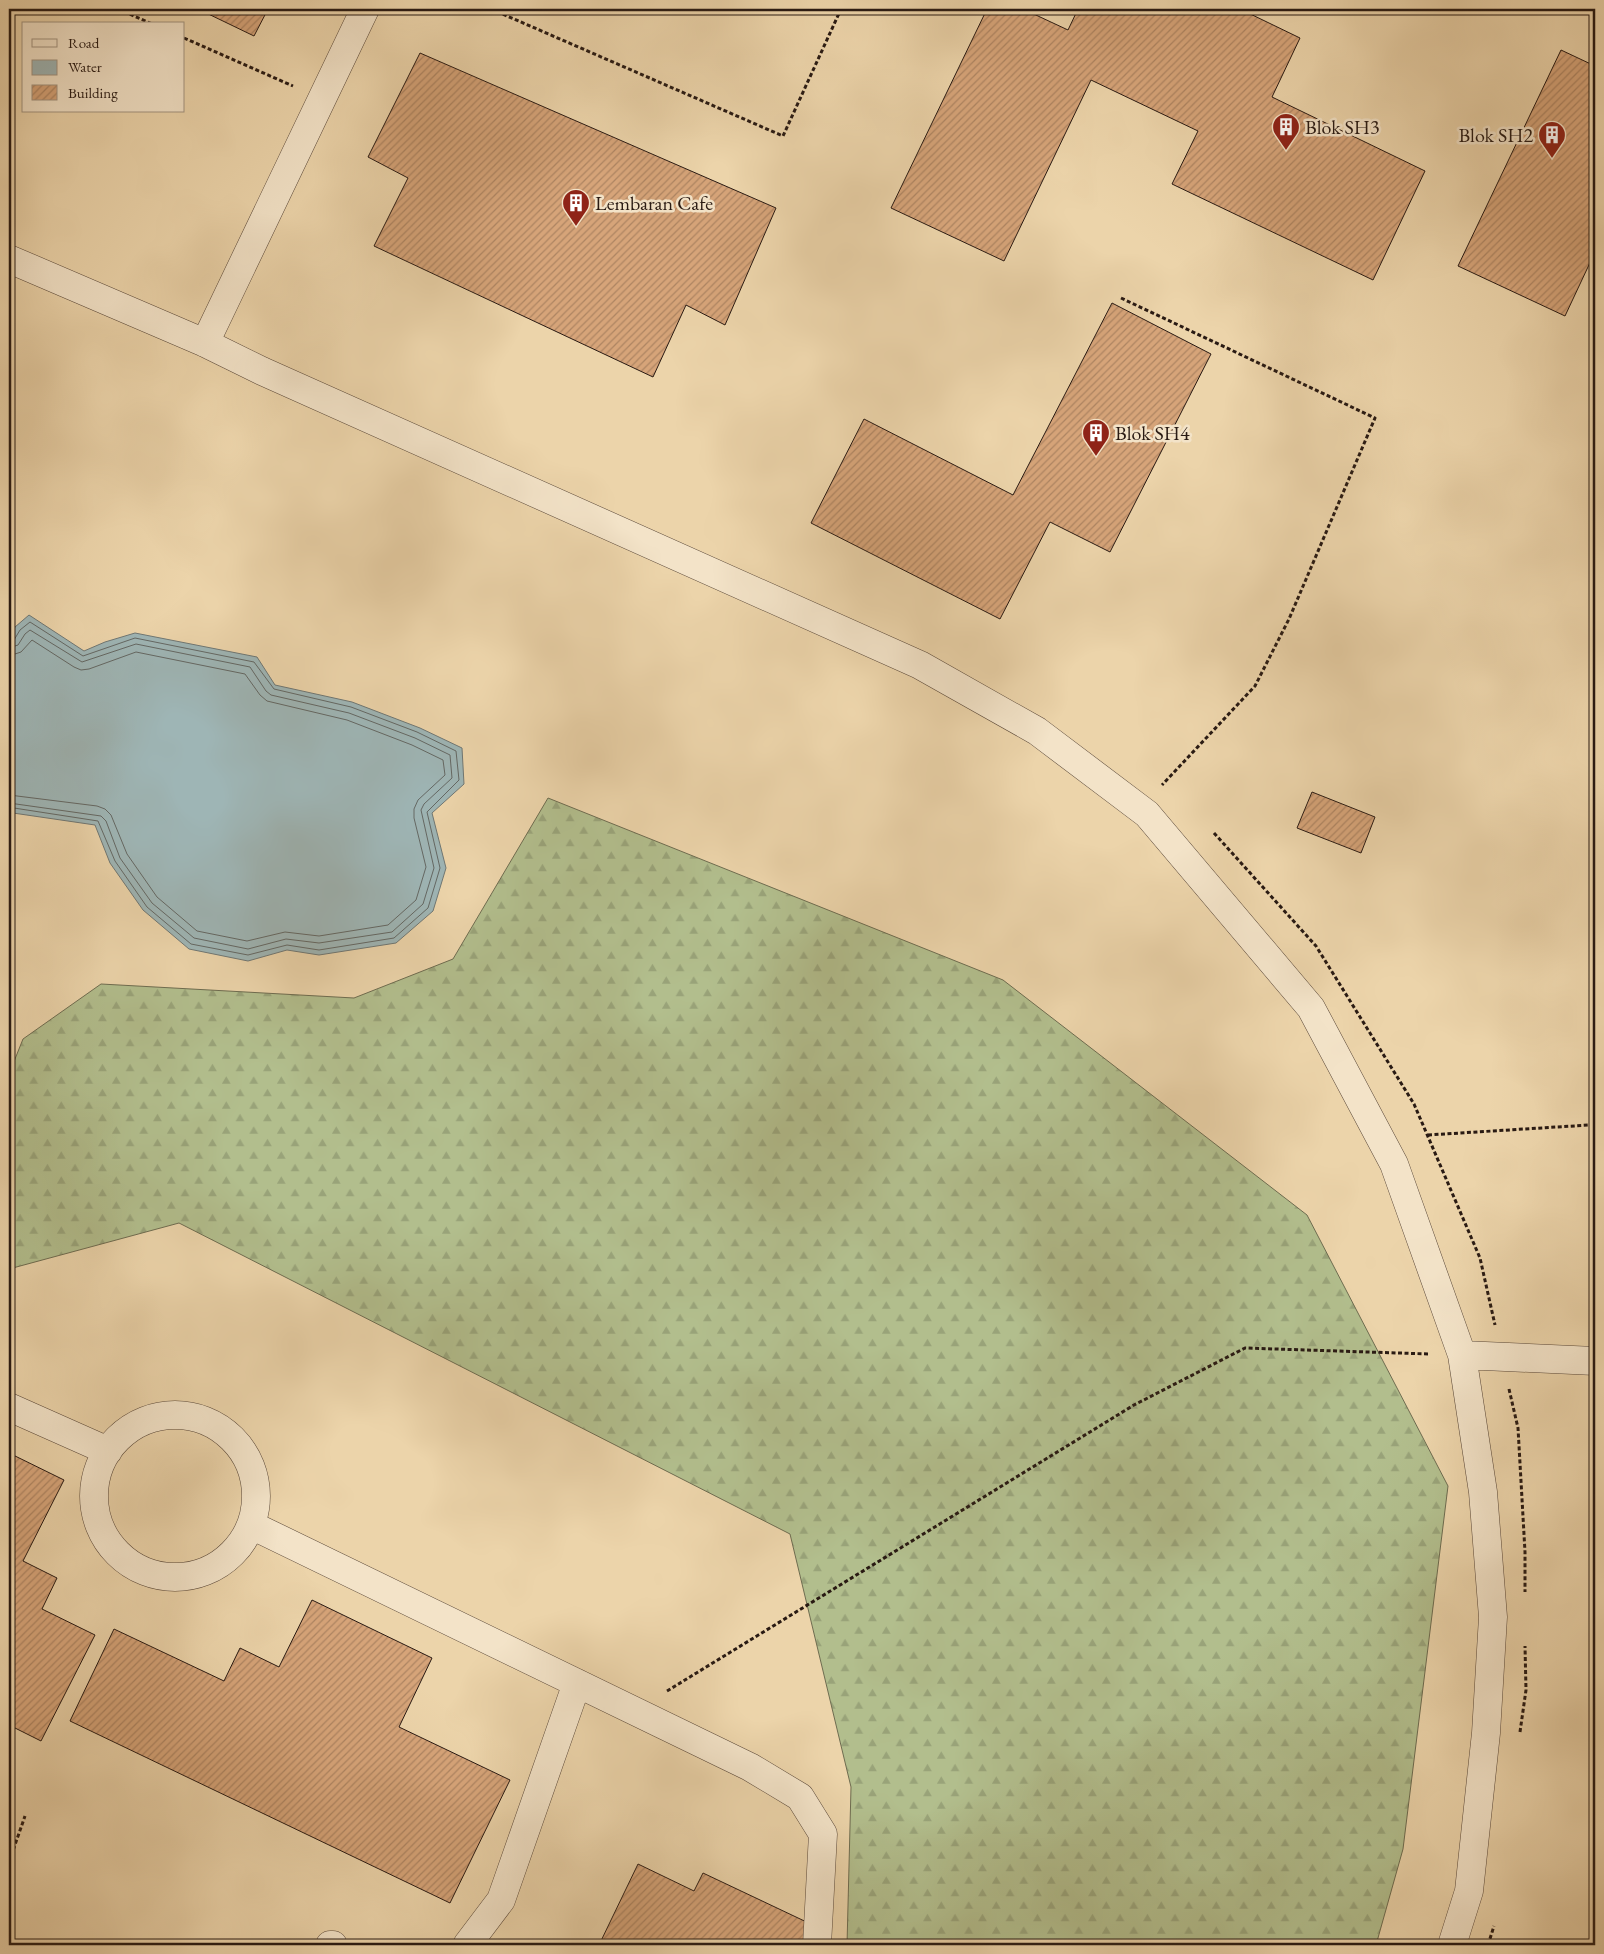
<svg xmlns="http://www.w3.org/2000/svg" width="1604" height="1954" viewBox="0 0 1604 1954" font-family="'EB Garamond',serif">
<defs>
<pattern id="forest-firs" width="22" height="20" patternUnits="userSpaceOnUse" patternTransform="scale(1.25)"><rect width="22" height="20" fill="#b2be8d"/><path d="M5 1l3.5 6h-7zM16 11l3.5 6h-7z" fill="#99a379"/></pattern>
<pattern id="building-hatch" width="6" height="6" patternUnits="userSpaceOnUse" patternTransform="scale(1.25)"><rect width="6" height="6" fill="#d6a479"/><path d="M-1 1l2-2M0 6l6-6M5 7l2-2" fill="none" stroke="#ae8562"/></pattern>
</defs>
<rect width="100%" height="100%" fill="#ecd4aa"/>
<filter id="stains"><feTurbulence type="fractalNoise" baseFrequency=".004" numOctaves="4"/><feColorMatrix values="0 0 0 0 .2 0 0 0 0 .09 0 0 0 0 .02 0 0 0 .5 -.17"/></filter>
<radialGradient id="worn" r=".72"><stop offset=".6" stop-color="#630" stop-opacity="0"/><stop offset="1" stop-color="#630" stop-opacity=".3"/></radialGradient>
<!-- forest -->
<path fill="url(#forest-firs)" stroke="#6e6c50" d="M548,798L1003,980L1307,1215L1448,1486L1403,1849L1376,1945H847L851,1787L790,1534L179,1223L9,1269V1074L23,1039L101,984L354,998L453,959Z"/>
<!-- water -->
<path fill="#9eb5b5" stroke="#6f7774" d="M29,615L84,651L105,642L135,633L257,657L275,685L352,702L420,728L462,748L464,784L432,813L446,868L433,911L396,943L319,955L287,950L248,961L189,949L143,910L110,863L95,825L13,813L9,814V642L15,627Z"/>
<g fill="none" stroke-linecap="round" stroke-linejoin="round">
<!-- shore -->
<path stroke="#646864" stroke-width="1" d="M9,642L14,640L20,630L30,622L83,656L135,638L254,662L274,689L351,707L417,732L456,751L459,780L427,812L440,868L428,908L394,938L319,950L287,945L248,955L191,944L147,907L115,861L98,821L14,808L9,809
M9,648L18,645L25,634L30,630L82,662L136,644L250,667L266,691L271,695L349,713L415,738L450,755L452,778L424,804L421,810L434,868L423,904L392,932L319,943L286,939L248,949L194,938L152,903L120,858L106,821L101,816L9,803
M9,656L21,652L32,640L74,667L81,670L89,669L136,652L245,674L260,695L267,701L347,720L412,745L443,760L445,775L418,800L414,809V818L426,867L416,900L388,925L319,936L285,932L247,941L197,931L157,897L127,854L111,815L105,809L97,806L9,795"/>
</g>
<!-- building -->
<path fill="url(#building-hatch)" stroke="#291a13" d="M198,9H268L254,36Z
M987,9H1023L1068,30L1078,9H1240L1300,38L1272,97L1425,171L1373,280L1172,184L1198,131L1091,80L1004,261L891,208Z
M1561,50L1595,66V252L1565,316L1458,266Z
M420,53L776,208L725,325L686,305L653,377L374,246L408,178L368,157Z
M1112,303L1211,354L1110,552L1050,522L1000,619L811,523L864,419L1013,495Z
M1312,792L1375,817L1361,853L1297,828Z
M9,1453L64,1480L23,1561L57,1578L42,1609L95,1635L41,1741L9,1725Z
M312,1600L432,1658L399,1727L510,1780L450,1903L70,1721L114,1629L224,1681L240,1648L279,1667Z
M638,1864L694,1891L703,1873L815,1926L806,1945H599Z"/>
<g fill="none" stroke-linecap="round" stroke-linejoin="round">
<defs>
<path id="minor" d="M9,259L205,343L262,371L920,665L1037,731L1147,814L1311,1008L1394,1164L1462,1355L1483,1492L1493,1617L1486,1733L1469,1891L1452,1945
M205,343L365,9
M1462,1355L1595,1361
M9,1407L108,1451
M94 1496a81 81 0 1 1 162 0a81 81 0 1 1-162 0Z
M251,1525L750,1767L800,1797L823,1834L817,1945
M330,1945H333
M467,1945L501,1900L577,1683"/>
</defs>
<!-- minor casing -->
<use href="#minor" stroke="#5a4839" stroke-width="29"/>
<!-- path -->
<path stroke="#291a13" stroke-width="3" stroke-dasharray="4 2.5" stroke-linecap="butt" d="M118,9L152,24
M491,9L783,136L841,9
M184,38L293,86
M1121,298L1375,418L1289,619L1255,686L1162,785
M1214,833L1316,946L1414,1104L1480,1258L1495,1325
M1428,1135L1589,1125
M1509,1389L1518,1428L1525,1552V1592
M667,1691L1134,1405L1245,1348L1429,1354
M1520,1732L1526,1690L1525,1646
M9,1862L25,1816
M1488,1945L1494,1926"/>
<!-- minor -->
<use href="#minor" stroke="#f3e3c8" stroke-width="28"/>
</g>
<!-- icons -->
<defs>
<symbol id="building-pin" viewBox="-11 -11 22 30"><path d="M0 17L-7.5 6A9.5 9.5 0 1 1 7.5 6Z" fill="#8f2418" stroke="#f3e3c8"/><path d="M-4-6H4V6H1V3H-1V6H-4ZM-2.5-4.3h1.7v1.8h-1.7ZM.8-4.3h1.7v1.8H.8ZM-2.5-1h1.7V.8h-1.7ZM.8-1h1.7V.8H.8Z" fill="#fff"/></symbol>
</defs>
<g fill-rule="evenodd">
<use href="#building-pin" x="1270" y="111" width="32" height="43"/>
<use href="#building-pin" x="1536" y="119" width="32" height="43"/>
<use href="#building-pin" x="560" y="187" width="32" height="43"/>
<use href="#building-pin" x="1080" y="417" width="32" height="43"/>
</g>
<g text-anchor="middle" stroke-width="5" stroke-linejoin="round" paint-order="stroke">
<!-- poi labels -->
<g font-size="20" fill="#291a13" stroke="#f3e3c8" text-anchor="start">
<text x="1305" y="134">Blok SH3</text>
<text x="1533" y="142" text-anchor="end">Blok SH2</text>
<text x="595" y="210">Lembaran Cafe</text>
<text x="1115" y="440">Blok SH4</text>
</g>
</g>
<!-- margin -->
<rect width="1604" height="1954" fill="none" stroke="#ecd4aa" stroke-width="30"/>
<rect x="10" y="10" width="1584" height="1934" fill="none" stroke="#291a13" stroke-width="2.5"/>
<rect x="15" y="15" width="1574" height="1924" fill="none" stroke="#291a13"/>
<!-- legend -->
<rect x="22" y="22" width="162" height="90" fill="#f3e3c8" stroke="#a29380"/>
<rect x="32" y="39" width="25" height="8" fill="#f3e3c8" stroke="#a29380"/>
<text x="68" y="48" font-size="15" fill="#291a13">Road</text>
<rect x="32" y="60" width="25" height="15" fill="#9eb5b5" stroke="#a29380"/>
<text x="68" y="72" font-size="15" fill="#291a13">Water</text>
<rect x="32" y="85" width="25" height="15" fill="url(#building-hatch)" stroke="#a29380"/>
<text x="68" y="98" font-size="15" fill="#291a13">Building</text>
<rect width="100%" height="100%" filter="url(#stains)"/>
<rect width="100%" height="100%" fill="url(#worn)"/>
</svg>
